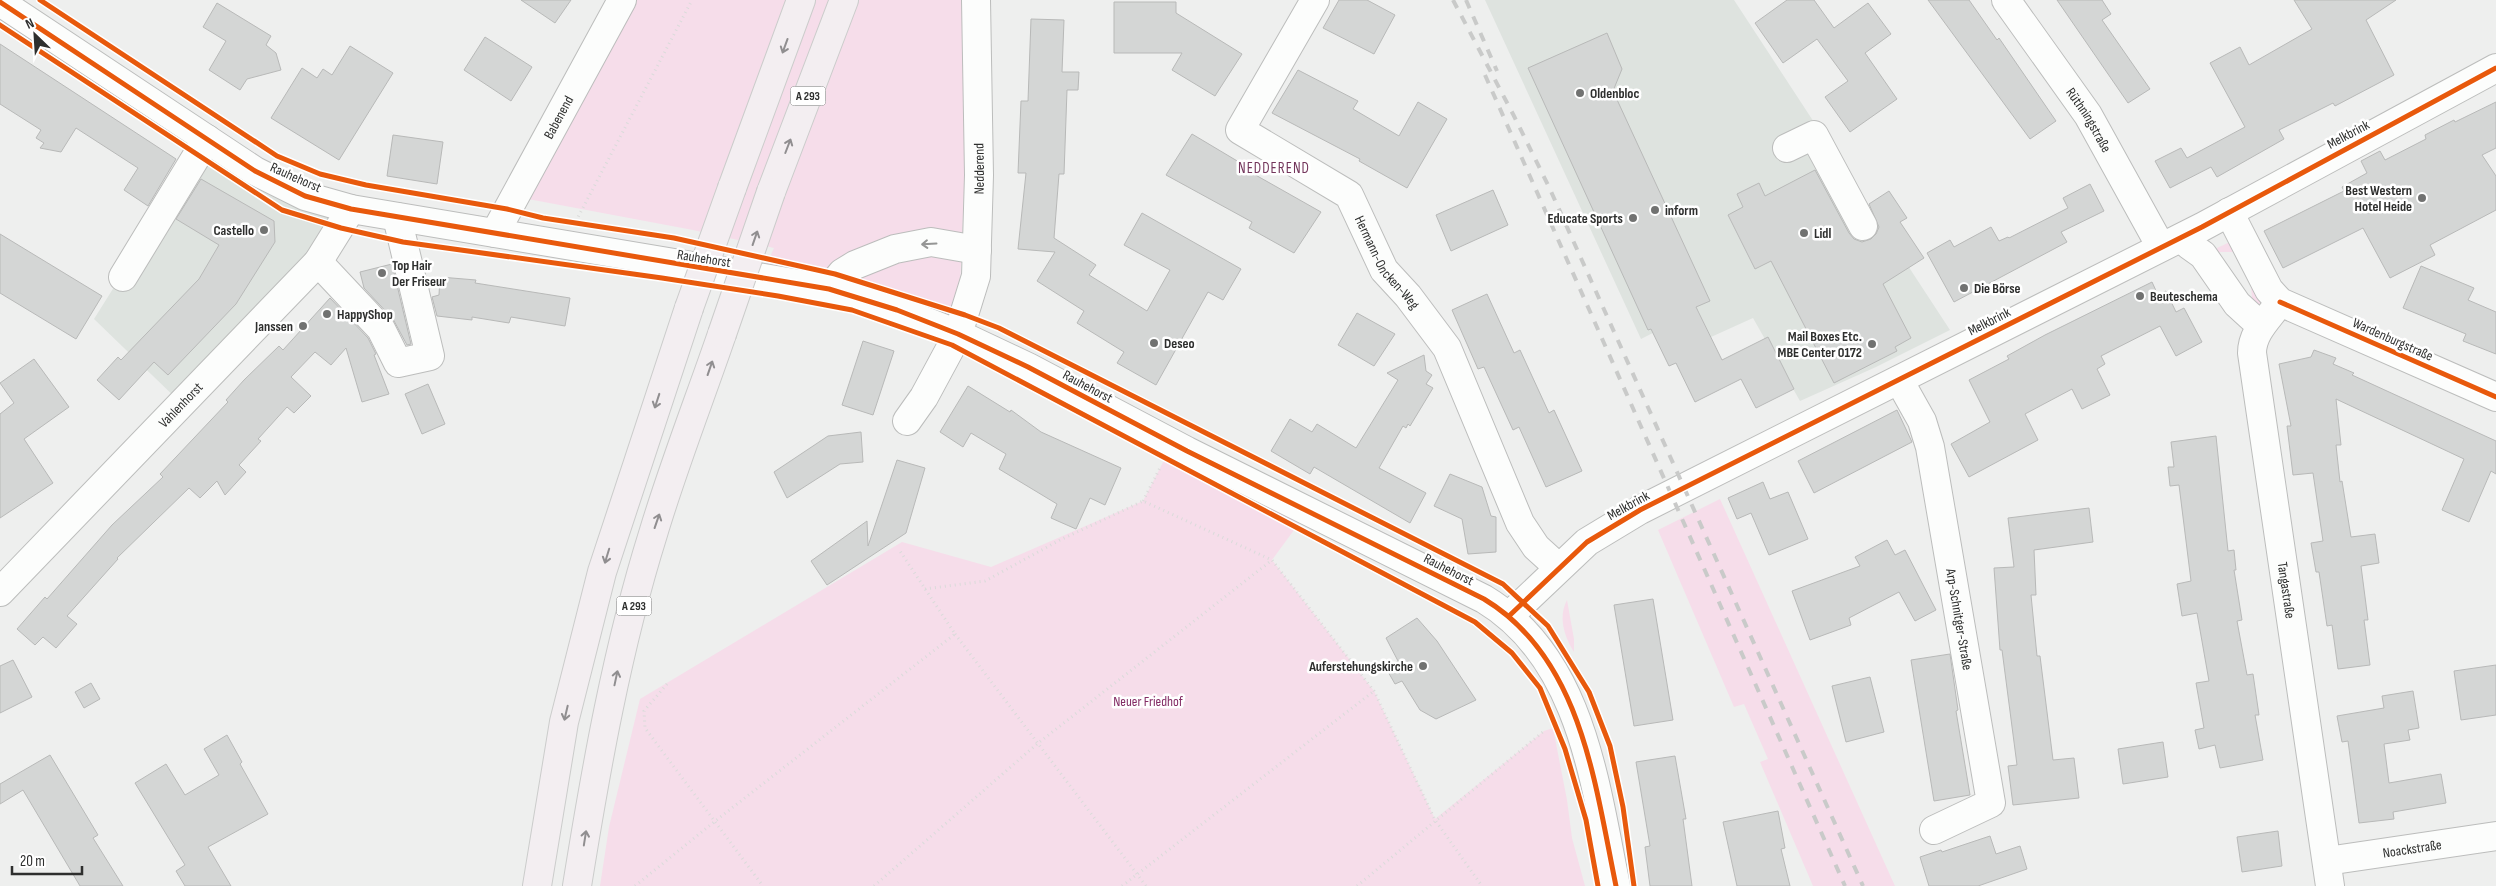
<svg xmlns="http://www.w3.org/2000/svg" width="2496" height="886" viewBox="0 0 2496 886" font-family="'Sofia Sans Condensed',sans-serif">
<rect width="100%" height="100%" fill="#eeefee"/>
<!-- built -->
<path fill="#dee3df" d="M1485,0H1734L1950,330L1876,367L1800,401L1753,318L1711,337L1698,310L1641,339Z
M207,139L351,209L182,404L94,319Z"/>
<!-- green -->
<path fill="#f6ddea" d="M634,0H972L958,334L760,278L774,248L693,230L528,199Z
M2232,241L2262,302L2259,313L2240,299L2252,298L2251,286L2235,252H2216L2217,248Z
M1173,443L1308,511L1272,560L1374,691L1435,819L1544,731L1553,728L1567,800L1572,838L1585,886H600L609,827L640,699L902,542L991,567L1143,501Z
M1720,499L1895,886H1813L1760,762L1768,759L1744,704L1734,707L1658,530Z
M1567,600L1574,639V652C1564,636 1558,617 1567,600Z"/>
<!-- building -->
<path fill="#d4d6d5" stroke="#b8b9b8" d="M521,0H571L555,23Z
M1339,0H1367L1395,15L1374,54L1323,28Z
M1787,0H1814L1834,28L1868,3L1891,34L1865,53L1897,99L1850,132L1825,97L1848,81L1817,39L1783,63L1755,23Z
M1928,0H1969L1997,40L1999,38L2056,121L2030,139Z
M2057,0H2102L2111,14L2102,20L2150,89L2128,103Z
M2294,0H2396L2366,20L2394,75L2335,106L2333,103L2279,130L2284,139L2217,177L2211,167L2170,188L2155,161L2181,148L2187,158L2245,127L2210,63L2240,47L2249,65L2312,29Z
M1114,2H1176V13L1242,54L1215,96L1172,70L1182,53H1114Z
M217,3L271,36L266,45L276,53L281,70L247,79L240,90L209,70L226,41L203,27Z
M1031,19L1064,20L1062,72H1079L1078,90H1067L1064,174H1059L1054,238L1096,265L1089,275L1147,311L1170,270L1124,245L1142,213L1241,269L1223,300L1208,292L1156,385L1117,363L1124,352L1077,323L1084,311L1037,281L1055,252L1018,249L1026,173H1018L1021,101H1028Z
M1607,33L1622,69L1613,91L1710,301L1696,307L1722,360L1768,337L1794,389L1756,408L1741,379L1695,402L1676,363L1669,366L1651,329L1648,330L1528,68Z
M485,37L532,67L511,101L464,70Z
M0,44L176,159L148,206L124,190L138,168L76,128L61,152L40,148L44,143L36,138L41,130L0,104Z
M350,46L393,73L339,160L271,118L302,68L317,78L323,69L332,75Z
M1298,70L1358,101L1353,109L1399,136L1418,102L1447,119L1407,188L1359,161L1360,159L1272,113Z
M2496,102V148L2482,155L2496,176V210L2430,245L2435,255L2390,278L2363,228L2283,268L2264,231L2344,191L2342,187L2367,173L2361,161L2380,151L2385,160L2426,139L2425,135L2454,120L2455,122Z
M1192,134L1254,171L1252,173L1321,212L1294,253L1249,228L1252,222L1166,175Z
M393,135L443,142L437,184L387,176Z
M1815,170L1849,233L1854,239L1862,242L1871,239L1876,234L1879,227L1869,204L1889,191L1907,218L1900,222L1924,258L1883,284L1911,338L1895,347L1897,351L1834,383L1771,261L1755,269L1728,215L1743,207L1737,194L1759,183L1765,196Z
M201,179L274,221L275,242L236,304L168,375L154,362L119,400L97,380L118,357L121,360L199,279L219,245L176,219Z
M2090,184L2104,211L2061,232L2067,242L1954,302L1927,253L1950,240L1954,247L1991,227L1999,241L2008,237L2009,238L2068,208L2063,198Z
M1493,190L1508,225L1451,251L1436,215Z
M0,234L102,296L76,339L0,293Z
M392,264L411,344L407,345L393,319L364,288L360,272Z
M2421,266L2474,288L2468,300L2496,312V354L2463,341L2466,334L2403,308Z
M440,277L476,280L475,283L570,298L565,326L511,317L509,323L472,317V320L437,316L432,297L439,295Z
M2152,282L2158,295L2166,291L2176,312L2184,308L2202,342L2176,356L2160,326L2101,356L2105,364L2097,369L2110,395L2082,409L2072,389L2025,414L2038,440L1969,477L1951,444L1990,422L1969,380L2009,359L2007,356L2045,335Z
M1487,294L1514,353L1520,350L1549,413L1554,410L1582,471L1546,487L1519,427L1513,430L1484,367L1478,369L1452,310Z
M330,298L368,338L376,354L374,355L389,394L362,402L346,348L331,365L315,352L291,377L311,396L294,413L287,407L258,439L261,441L239,465L246,472L225,495L217,481L200,498L189,488L117,558L118,559L67,616L77,624L56,648L43,637L35,645L17,629L45,597L47,599L112,525L163,477L160,474L228,402L226,400L244,380L279,346L283,350Z
M1357,313L1395,334L1374,366L1338,345Z
M863,341L894,351L873,415L842,405Z
M2314,350L2336,358L2333,364L2354,373L2352,375L2496,441V474L2491,471L2469,522L2442,510L2464,459L2336,399L2341,445H2336L2340,482L2342,481L2351,537L2375,534L2379,563L2361,566L2368,620H2364L2370,665L2338,669L2332,625L2327,626L2319,572H2316L2311,543L2323,541L2313,473L2293,475L2287,426H2291L2279,364L2311,357Z
M1424,355L1426,371L1432,375L1426,384L1433,388L1410,426L1408,424L1406,428L1403,426L1379,468L1426,493L1410,523L1314,467L1310,474L1271,451L1290,419L1312,432L1317,424L1356,448L1398,380L1387,373Z
M34,359L69,407L24,439L53,483L0,518V414L14,403L0,383Z
M428,384L445,424L422,434L405,394Z
M968,386L1010,412L1011,410L1041,432L1121,468L1105,505L1090,498L1076,529L1051,518L1057,504L999,469L1006,454L971,433L963,447L940,432Z
M1897,410L1912,442L1814,493L1798,461Z
M861,432L863,462L840,464L787,498L774,472L828,436Z
M2216,436L2228,551L2234,550L2236,570H2234L2242,620L2237,621L2247,675L2253,674L2259,715H2255L2263,760L2220,768L2215,745L2199,749L2195,730L2204,728L2196,683L2209,681L2197,613L2182,616L2177,584L2191,581L2179,485L2170,486L2168,467H2174L2171,442Z
M897,460L925,468L906,533L827,585L811,561L867,521L868,546Z
M1450,474L1482,487L1491,516L1496,517V552L1468,554L1462,519L1434,506Z
M1763,482L1770,499L1788,492L1808,539L1769,555L1751,513L1737,519L1728,498Z
M2089,508L2093,542L2034,550L2036,595H2031L2037,656H2040L2053,760L2074,758L2079,798L2013,805L2008,766L2017,765L2002,650H2000L1994,568L2014,567L2008,518Z
M1887,540L1895,555L1905,550L1936,610L1915,621L1899,592L1849,618L1851,625L1810,640L1792,591L1860,566L1855,557Z
M1653,599L1673,720L1634,726L1614,605Z
M1417,618L1437,641L1476,700L1436,719L1420,710L1402,681L1395,684L1387,670L1398,661L1386,638Z
M1950,654L1958,710L1956,711L1970,795L1934,801L1911,660Z
M13,660L32,697L0,713V666Z
M2496,665V715L2461,720L2454,671Z
M1870,677L1884,732L1846,742L1832,686Z
M91,683L100,699L84,708L75,692Z
M2413,691L2419,728L2408,730L2410,740L2384,744L2389,783L2441,774L2446,803L2393,812L2394,819L2359,823L2348,741L2342,742L2337,716L2384,708L2382,696Z
M227,735L242,762L240,764L268,814L208,847L231,886H185L176,871L185,865L135,783L166,764L185,795L219,775L204,749Z
M2163,742L2168,777L2123,784L2118,749Z
M50,755L98,835L93,838L123,886H80L23,790L0,804V784Z
M1675,756L1686,819H1683L1692,886H1650L1645,847L1650,846L1636,762Z
M1778,811L1785,848L1781,849L1790,886H1737L1723,822Z
M2278,831L2282,866L2242,872L2237,837Z
M1990,836L1996,854L2020,846L2027,869L1978,886H1929L1920,857L1941,850L1942,852Z"/>
<g fill="none" stroke-linecap="round" stroke-linejoin="round">
<defs>
<g id="minor">
<path id="s1" d="M1315,0L1240,130L1349,195L1384,270L1408,296L1447,348L1520,523L1536,547L1558,567"/>
<path id="s2" d="M2006,0L2088,115L2161,247"/>
<path d="M0,2L255,171L305,196L351,209L829,289L897,310L958,334L1028,367L1187,451L1484,599C1582,658 1595,785 1616,886"/>
<path d="M1787,148L1814,135L1863,226"/>
<path d="M2229,212L2269,290L2280,302L2496,397"/>
<path id="s3" d="M495,233L622,0"/>
<path d="M2183,237L2189,245L2203,255L2237,304L2261,326"/>
<path d="M318,262L381,329L398,363L430,356L397,217"/>
<path d="M123,277L207,139"/>
<path d="M829,289L842,273L855,265L895,249L931,242L977,250"/>
<path id="s4" d="M2280,302C2269,318 2252,332 2252,353L2330,886"/>
<path id="s5" d="M1899,380L1922,421L1930,447L1991,803L1934,830"/>
<path id="s6" d="M907,421L924,397L958,334L976,276L979,175L976,0"/>
<path id="s7" d="M0,592L318,262L351,209"/>
<path d="M1509,616L1587,542L1640,510L2202,227L2496,68"/>
<path id="s8" d="M2327,861L2496,836"/>
</g>
<path id="highway" d="M732,188L801,0
M771,192L844,0
M537,886L564,722L602,572L689,308
M577,886C596,768 617,649 653,534C673,467 699,401 722,334"/>
</defs>
<!-- minor casing -->
<use href="#minor" stroke="#bcbdbc" stroke-width="30"/>
<!-- highway casing -->
<use href="#highway" stroke="#cbcccb" stroke-width="30"/>
<!-- path -->
<path stroke="#dadbda" stroke-width="3" stroke-dasharray="1 4" stroke-linecap="butt" d="M576,221L692,0
M1143,501L1161,466
M925,589L985,581L1060,540L1143,501L1272,560L1374,691L1435,820L1482,886
M955,634L1146,886
M667,684L644,711L645,728L763,886
M635,886L714,822L955,634L900,551
M874,886L1037,744L1272,560
M1122,886L1374,691
M1357,886L1544,731"/>
<!-- minor -->
<use href="#minor" stroke="#fcfdfc" stroke-width="28"/>
<!-- highway -->
<use href="#highway" stroke="#f3eef1" stroke-width="28"/>
<!-- rail -->
<path stroke="#c9cac9" stroke-width="4" stroke-dasharray="9 9" stroke-linecap="butt" d="M1453,0L1514,116L1549,187L1863,886
M1466,0L1497,71
M1485,75L1845,886"/>
<defs>
<path id="highway-bridge" d="M689,308L732,188
M722,334L771,192"/>
</defs>
<!-- highway-bridge casing -->
<use href="#highway-bridge" stroke="#cbcccb" stroke-width="30" stroke-linecap="butt"/>
<!-- highway-bridge -->
<use href="#highway-bridge" stroke="#f3eef1" stroke-width="28"/>
<defs>
<path id="cycleway" d="M40,0L277,156L320,174L366,185L507,209L543,218L674,238L835,274L965,315L999,328L1503,584L1548,626L1589,692L1610,746L1623,807L1634,886
M0,2L255,171L305,196L351,209L829,289L897,310L958,334L1028,367L1187,451L1484,599C1582,658 1595,785 1616,886
M0,25L282,210L341,228L403,242L662,278L778,296L852,310L952,345L1475,622L1512,653L1540,688L1565,749L1586,820L1598,886
M2280,302L2496,397
M1509,616L1587,542L1640,510L2202,227L2496,68"/>
</defs>
<!-- cycleway casing -->
<use href="#cycleway" stroke="#fff" stroke-width="8"/>
<!-- cycleway -->
<use href="#cycleway" stroke="#e8590c" stroke-width="5"/>
</g>
<!-- one-way arrows -->
<defs><path id="oneway-shaft" d="M-6 0H5M1.5-3L5.5 0L1.5 3" fill="none" stroke-width="1.6" stroke-linecap="round" stroke-linejoin="round" transform="scale(1.25)"/></defs>
<g stroke="#908e90">
<use href="#oneway-shaft" transform="translate(785 46) rotate(110)"/>
<use href="#oneway-shaft" transform="translate(788 146) rotate(-69)"/>
<use href="#oneway-shaft" transform="translate(755 238) rotate(-71)"/>
<use href="#oneway-shaft" transform="translate(710 368) rotate(-71)"/>
<use href="#oneway-shaft" transform="translate(657 401) rotate(108)"/>
<use href="#oneway-shaft" transform="translate(657 521) rotate(-71)"/>
<use href="#oneway-shaft" transform="translate(607 556) rotate(107)"/>
<use href="#oneway-shaft" transform="translate(616 678) rotate(-78)"/>
<use href="#oneway-shaft" transform="translate(566 713) rotate(103)"/>
<use href="#oneway-shaft" transform="translate(585 838) rotate(-81)"/>
</g>
<use stroke="#959695" href="#oneway-shaft" transform="translate(929 244) rotate(177)"/>
<!-- markers -->
<g fill="#717271" stroke="#fff" stroke-width="2">
<circle cx="1580" cy="93" r="5"/>
<circle cx="2422" cy="198" r="5"/>
<circle cx="1655" cy="210" r="5"/>
<circle cx="1633" cy="218" r="5"/>
<circle cx="264" cy="230" r="5"/>
<circle cx="1804" cy="233" r="5"/>
<circle cx="382" cy="273" r="5"/>
<circle cx="1964" cy="288" r="5"/>
<circle cx="2140" cy="296" r="5"/>
<circle cx="327" cy="314" r="5"/>
<circle cx="303" cy="326" r="5"/>
<circle cx="1154" cy="343" r="5"/>
<circle cx="1872" cy="344" r="5"/>
<circle cx="1423" cy="666" r="5"/>
</g>
<g text-anchor="middle" stroke-width="5" stroke-linejoin="round" paint-order="stroke">
<!-- shield labels -->
<g fill="#fff" stroke="#6d6d6d" stroke-width="1">
<rect x="790.5" y="86.5" width="35" height="19" rx="4"/>
<rect x="616.5" y="596.5" width="35" height="19" rx="4"/>
</g>
<g font-size="12" font-weight="bold" fill="#2e2f2e">
<text x="808" y="100">A 293</text>
<text x="634" y="610">A 293</text>
</g>
<!-- poi labels -->
<g font-size="14" font-weight="bold" fill="#2e2f2e" stroke="#fff" text-anchor="start">
<text x="1590" y="98">Oldenbloc</text>
<text x="2412" y="195" text-anchor="end">Best Western<tspan x="2412" dy="16">Hotel Heide</tspan></text>
<text x="1665" y="215">inform</text>
<text x="1623" y="223" text-anchor="end">Educate Sports</text>
<text x="254" y="235" text-anchor="end">Castello</text>
<text x="1814" y="238">Lidl</text>
<text x="392" y="270">Top Hair<tspan x="392" dy="16">Der Friseur</tspan></text>
<text x="1974" y="293">Die Börse</text>
<text x="2150" y="301">Beuteschema</text>
<text x="337" y="319">HappyShop</text>
<text x="293" y="331" text-anchor="end">Janssen</text>
<text x="1862" y="341" text-anchor="end">Mail Boxes Etc.<tspan x="1862" dy="16">MBE Center 0172</tspan></text>
<text x="1164" y="348">Deseo</text>
<text x="1413" y="671" text-anchor="end">Auferstehungskirche</text>
</g>
<!-- street labels -->
<g font-size="14" fill="#2e2f2e" stroke="#fff">
<text dy="5" stroke="none"><textPath href="#s3" startOffset="132">Babenend</textPath></text>
<text dy="5" stroke="none"><textPath href="#s2" startOffset="146">Rüthningstraße</textPath></text>
<text transform="translate(2348 134) rotate(-28)" y="5">Melkbrink</text>
<text dy="5" stroke="none"><textPath href="#s6" startOffset="269">Nedderend</textPath></text>
<text transform="translate(296 177) rotate(24)" y="5">Rauhehorst</text>
<text transform="translate(704 258) rotate(9)" y="5">Rauhehorst</text>
<text dy="5" stroke="none"><textPath href="#s1" startOffset="355">Hermann-Oncken-Weg</textPath></text>
<text transform="translate(1989 321) rotate(-27)" y="5">Melkbrink</text>
<text transform="translate(2393 339) rotate(24)" y="5">Wardenburgstraße</text>
<text transform="translate(1088 386) rotate(28)" y="5">Rauhehorst</text>
<text dy="5" stroke="none"><textPath href="#s7" startOffset="260">Vahlenhorst</textPath></text>
<text transform="translate(1628 505) rotate(-29)" y="5">Melkbrink</text>
<text transform="translate(1449 569) rotate(27)" y="5">Rauhehorst</text>
<text dy="5" stroke="none"><textPath href="#s4" startOffset="299">Tangastraße</textPath></text>
<text dy="5" stroke="none"><textPath href="#s5" startOffset="249">Arp-Schnitger-Straße</textPath></text>
<text dy="5" stroke="none"><textPath href="#s8" startOffset="86">Noackstraße</textPath></text>
</g>
<!-- park labels -->
<g font-size="14" fill="#832c65" stroke="#fff">
<text x="1148" y="706">Neuer Friedhof</text>
</g>
<!-- neighbourhood labels -->
<g font-size="15" letter-spacing="1" fill="#73355b" stroke="#fff">
<text x="1274" y="173">NEDDEREND</text>
</g>
</g>
<!-- north arrow -->
<g transform="translate(35 35) rotate(335)" stroke="#ffffff" stroke-width="4" paint-order="stroke">
<path d="M0-4L9 19L0 12L-9 19Z" fill="#2e2f2e"/>
<text y="-8" font-size="14" font-weight="bold" text-anchor="middle" fill="#2e2f2e">N</text>
</g>
<!-- scale -->
<path d="M12 866v8h70v-8" fill="none" stroke="#2e2f2e" stroke-width="2.5"/>
<text x="20" y="866" font-size="15" fill="#2e2f2e" stroke="#ffffff" stroke-width="4" paint-order="stroke">20 m</text>
</svg>
